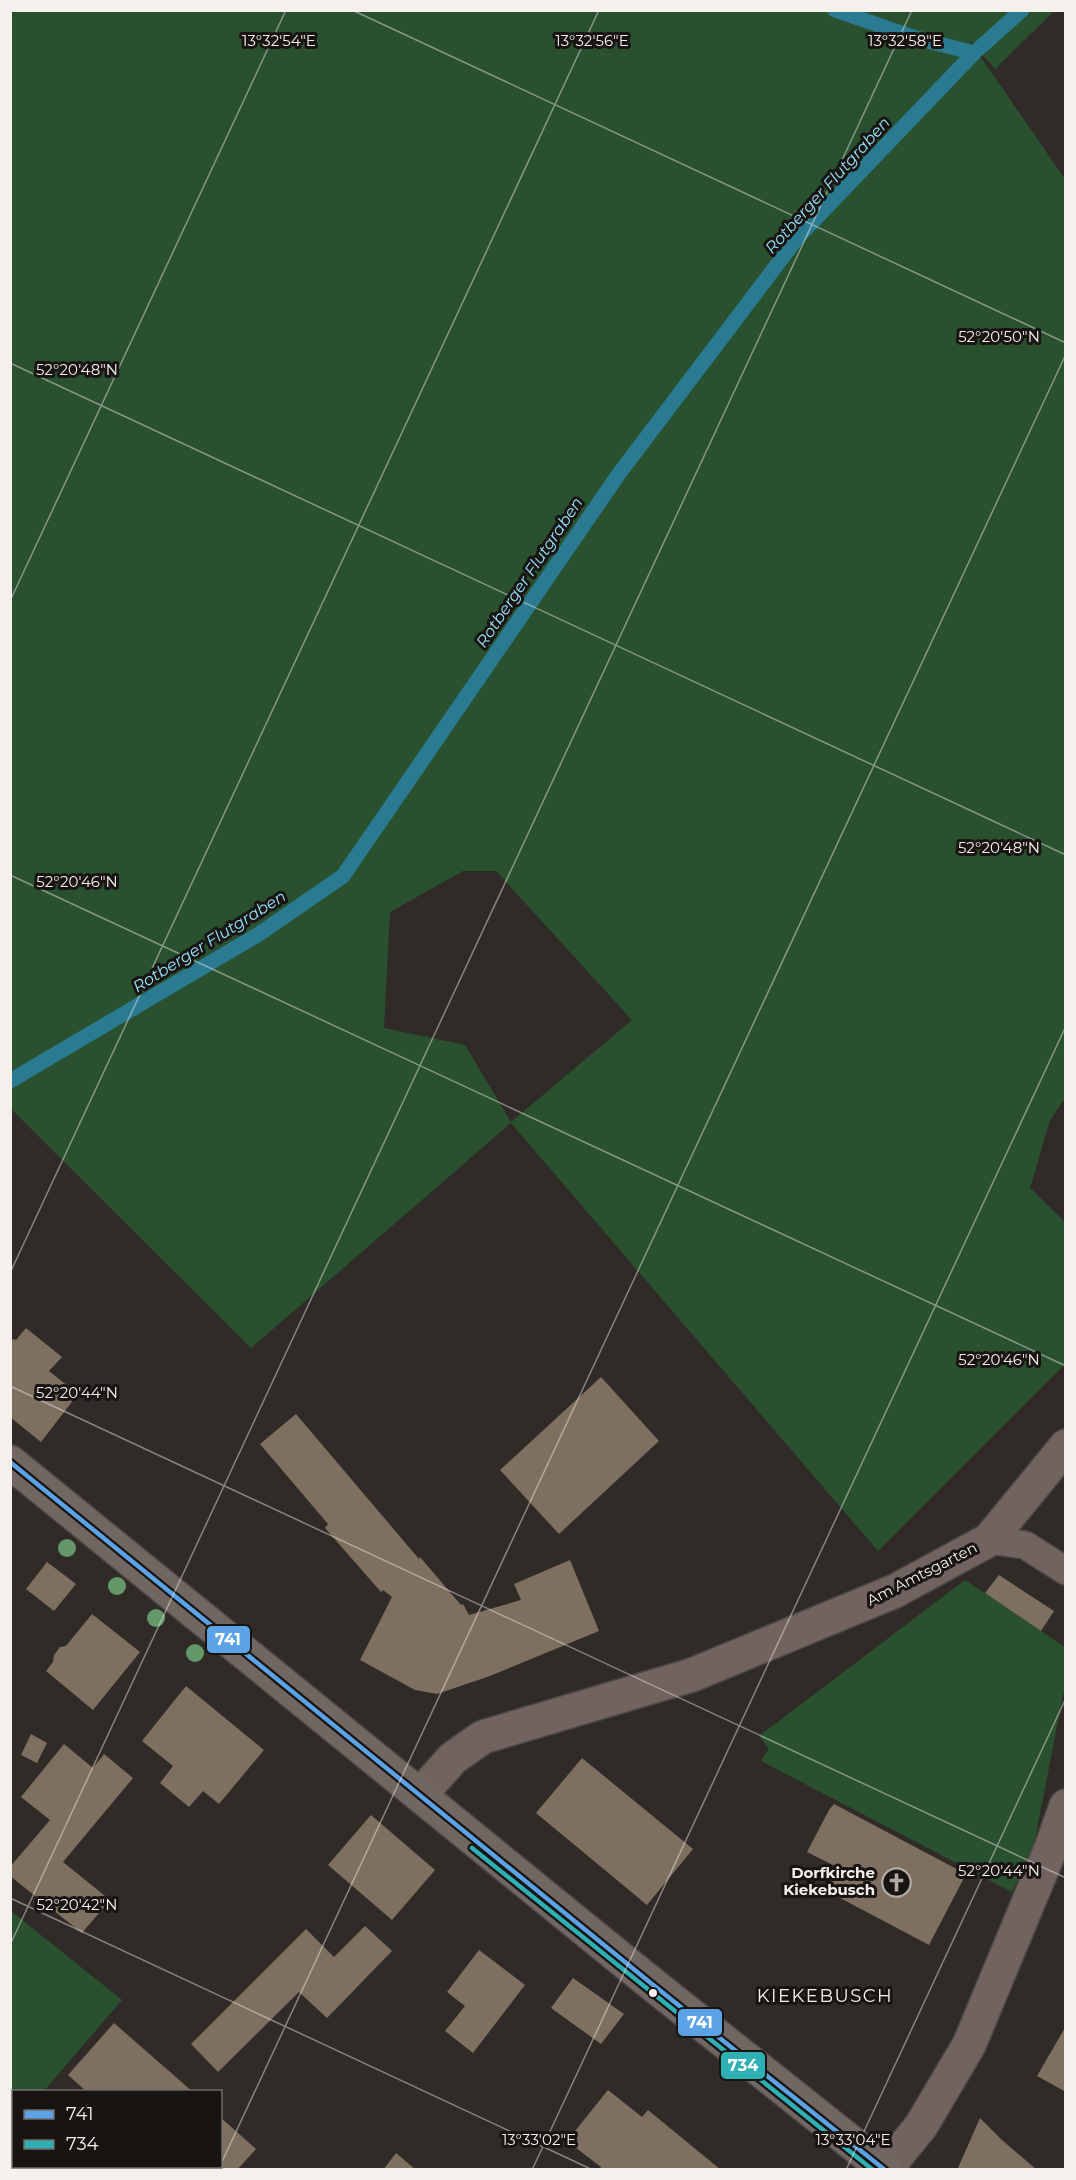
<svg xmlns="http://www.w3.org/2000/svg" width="1076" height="2180" viewBox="0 0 1076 2180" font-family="Montserrat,sans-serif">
<rect width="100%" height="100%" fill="#302b26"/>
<!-- green -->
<path fill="#295130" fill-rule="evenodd" d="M10,11H1054L995,69L967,37L1065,179L1066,1097L1050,1120L1030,1188L1065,1222V1364L878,1551L511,1123L251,1348L11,1109ZM463,871H496L632,1020L511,1122L465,1045L384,1028L390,912Z
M965,1580L1065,1647V1686L1033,1849L1012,1892L761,1761L769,1749L759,1736Z
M11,1911L122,2000L44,2091L14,2092L13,2127L11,2130Z"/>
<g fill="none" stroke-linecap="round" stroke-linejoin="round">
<!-- stream -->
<path stroke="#2a7b91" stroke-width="15" d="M835,10L913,37L974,53
M10,1081L259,934L343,876L618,475L798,237L974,53L1022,10"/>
</g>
<!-- building -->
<path fill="#7e7061" d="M26,1328L62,1357L49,1371L78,1394L41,1442L10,1417V1343L13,1339L16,1340Z
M601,1377L659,1441L559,1534L500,1470Z
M296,1414L419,1559L420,1557L461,1605L463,1604L469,1615L521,1600L514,1584L570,1560L599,1631L490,1676L437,1694L415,1690L360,1660L392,1597L383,1590L381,1592L325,1528L328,1524L260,1444Z
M47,1562L76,1584L54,1611L26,1589Z
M999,1575L1054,1611L1041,1631L985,1593Z
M92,1614L140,1652L93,1710L46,1671L53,1662L54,1655L60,1647L66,1646Z
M186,1686L264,1750L219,1804L203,1791L189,1807L160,1783L173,1766L142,1741Z
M31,1734L47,1743L37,1763L21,1755Z
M64,1744L93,1768L104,1754L133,1778L63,1862L110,1900L82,1933L10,1876V1867L50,1820L21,1797Z
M582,1758L693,1849L647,1905L536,1813Z
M834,1804L966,1874L929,1945L825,1890L837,1867L807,1852L829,1810Z
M371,1815L435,1870L392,1920L328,1865Z
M365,1926L392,1951L327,2018L299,1992L218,2072L191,2044L306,1929L334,1957Z
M479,1950L525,1985L473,2053L445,2031L465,2006L447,1992Z
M573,1978L624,2014L601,2044L551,2008Z
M114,2023L193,2092H87L68,2075Z
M1066,2026V2092L1037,2076Z
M608,2090L642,2117L648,2110L721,2170H599L601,2167L567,2141Z
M220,2117L256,2149L237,2170H175L172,2166H220Z
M980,2118L1002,2140L1037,2170L958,2168Z
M396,2153L416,2170H383Z"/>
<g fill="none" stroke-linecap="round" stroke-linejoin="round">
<defs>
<path id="service" d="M989,1540L1025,1545L1066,1571"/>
<path id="minor" d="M420,1795L453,1758L483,1737L692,1675L895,1591L989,1540L1066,1446
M886,2169L921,2126L969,2045L1051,1848L1066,1806"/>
<path id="secondary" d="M10,1462L652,1984L886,2170"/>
</defs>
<!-- service casing -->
<use href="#service" stroke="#4b4742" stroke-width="30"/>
<!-- minor casing -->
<use href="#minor" stroke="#4b4742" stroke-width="36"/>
<!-- secondary casing -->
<use href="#secondary" stroke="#4b4742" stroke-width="36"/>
<!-- service -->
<use href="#service" stroke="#706360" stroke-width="27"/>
<!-- minor -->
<use href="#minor" stroke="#706360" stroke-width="33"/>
<!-- secondary -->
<use href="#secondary" stroke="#726662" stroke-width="33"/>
<defs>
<path id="bus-1" d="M10,1462L652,1984L885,2170"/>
<path id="bus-2" d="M472,1848L873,2170"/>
</defs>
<!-- bus-1 casing -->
<use href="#bus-1" stroke="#181411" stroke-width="9"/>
<!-- bus-2 casing -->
<use href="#bus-2" stroke="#181411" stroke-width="9"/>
<!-- bus-1 -->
<use href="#bus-1" stroke="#5ba3e6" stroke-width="4.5"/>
<!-- bus-2 -->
<use href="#bus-2" stroke="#2dafb4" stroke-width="4.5"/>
</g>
<!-- trees -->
<g fill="#64986a">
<circle cx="67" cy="1548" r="9"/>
<circle cx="117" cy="1586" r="9"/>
<circle cx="156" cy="1618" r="9"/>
<circle cx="195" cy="1653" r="9"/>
</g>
<!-- ticks -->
<path fill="none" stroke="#f5f0eb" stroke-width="1.5" stroke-opacity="0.45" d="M352,10L1066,343M10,363L1066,855M10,601L286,10M10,875L1066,1366M10,1273L599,10M10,1386L1066,1878M10,1898L593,2170M10,1945L912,10M220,2166L1066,354M219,2170L220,2166M532,2170L1066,1026M846,2170L1066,1698"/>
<!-- icons -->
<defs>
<symbol id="church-ring" viewBox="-11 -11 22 22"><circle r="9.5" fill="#181411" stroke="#b0aba6" stroke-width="1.5"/><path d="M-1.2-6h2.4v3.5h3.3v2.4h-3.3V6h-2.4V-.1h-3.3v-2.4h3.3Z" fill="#b0aba6"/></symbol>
</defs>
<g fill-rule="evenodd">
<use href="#church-ring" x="880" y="1866" width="33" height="33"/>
</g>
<!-- markers -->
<circle fill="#f5f0eb" stroke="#181411" stroke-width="2" cx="653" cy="1993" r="5"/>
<g text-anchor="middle" stroke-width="6" stroke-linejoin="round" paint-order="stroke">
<!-- street labels -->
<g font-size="15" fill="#f5f0eb" stroke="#181411">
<text transform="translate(922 1574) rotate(-27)" y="5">Am Amtsgarten</text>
</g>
<!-- poi labels -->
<g font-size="15" font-weight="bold" fill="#f5f0eb" stroke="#181411" text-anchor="end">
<text x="875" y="1878">Dorfkirche<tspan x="875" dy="17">Kiekebusch</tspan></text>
</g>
<!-- water labels -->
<g font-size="16" font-style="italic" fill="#93e3fd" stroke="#181411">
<text transform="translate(827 185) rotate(-48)" y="6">Rotberger Flutgraben</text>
<text transform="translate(529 572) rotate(-56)" y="6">Rotberger Flutgraben</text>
<text transform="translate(209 941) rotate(-32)" y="6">Rotberger Flutgraben</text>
</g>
<!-- quarter labels -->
<g font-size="18" letter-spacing="1.5" fill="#f5f0eb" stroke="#181411">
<text x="825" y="2002">KIEKEBUSCH</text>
</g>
</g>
<g font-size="15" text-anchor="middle" fill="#f5f0eb" stroke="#181411" stroke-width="6" stroke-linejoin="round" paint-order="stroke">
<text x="279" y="46">13°32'54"E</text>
<text x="592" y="46">13°32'56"E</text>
<text x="905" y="46">13°32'58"E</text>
<text x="999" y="342">52°20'50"N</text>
<text x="77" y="375">52°20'48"N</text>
<text x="999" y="853">52°20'48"N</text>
<text x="77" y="887">52°20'46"N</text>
<text x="999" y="1365">52°20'46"N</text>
<text x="77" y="1398">52°20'44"N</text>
<text x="999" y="1876">52°20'44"N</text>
<text x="77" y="1910">52°20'42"N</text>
<text x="539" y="2145">13°33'02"E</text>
<text x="853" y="2145">13°33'04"E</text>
</g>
<g stroke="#181411" stroke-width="2">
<rect x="206" y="1625" width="45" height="29" rx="6" fill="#5ba3e6"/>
<rect x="677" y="2008" width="46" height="29" rx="6" fill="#5ba3e6"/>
<rect x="720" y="2051" width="46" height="29" rx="6" fill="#2dafb4"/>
</g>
<g font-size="16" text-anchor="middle" font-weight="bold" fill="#fff">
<text x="228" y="1645">741</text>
<text x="700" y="2028">741</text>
<text x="743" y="2071">734</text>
</g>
<!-- border -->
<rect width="1076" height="2180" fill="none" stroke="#f5f0eb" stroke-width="24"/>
<!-- legend -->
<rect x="12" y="2090" width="210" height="78" fill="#181411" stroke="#706c68" stroke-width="1.5"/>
<rect x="24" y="2110" width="30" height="9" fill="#5ba3e6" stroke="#706c68" stroke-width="1.5"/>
<text x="66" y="2120" font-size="18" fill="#f5f0eb">741</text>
<rect x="24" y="2140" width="30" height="9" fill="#2dafb4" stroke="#706c68" stroke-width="1.5"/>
<text x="66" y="2150" font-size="18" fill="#f5f0eb">734</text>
</svg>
